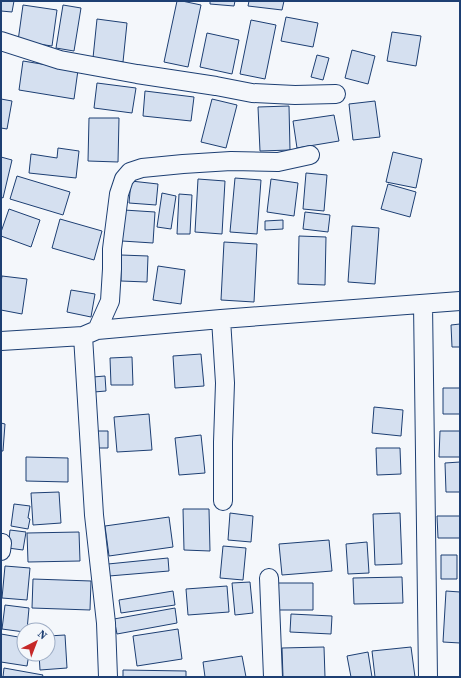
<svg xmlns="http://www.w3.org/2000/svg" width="461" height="678" viewBox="0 0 461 678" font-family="'Source Serif 4',serif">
<rect width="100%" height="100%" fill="#f4f7fb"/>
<!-- building -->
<path fill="#d5e0f0" stroke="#1d3f73" d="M1,1H14L12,12L1,11Z
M177,1H182L201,5L188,67L164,62Z
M210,1H235L234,6L210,4Z
M249,1H284L282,10L248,6Z
M23,5L57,10L52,46L18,41Z
M63,5L81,8L74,51L56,48Z
M286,17L318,23L313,47L281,41Z
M97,19L127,23L123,62L93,58Z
M251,20L276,25L265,79L240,74Z
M392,32L421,36L416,66L387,61Z
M207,33L239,40L232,74L200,67Z
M352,50L375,56L368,84L345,78Z
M317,55L329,58L323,80L311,77Z
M23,61L78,70L74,99L19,90Z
M97,83L136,88L132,113L94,108Z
M145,91L194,97L191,121L143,116Z
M1,99L12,101L7,129L1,128Z
M212,99L237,105L226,148L201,142Z
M375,101L380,137L353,140L349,104Z
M289,106L290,150L260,151L258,107Z
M334,115L339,141L297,148L293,121Z
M89,118H119L118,162L88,161Z
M58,148L79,151L76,178L29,173L31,154L57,158Z
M393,152L422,159L416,188L386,182Z
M1,157L12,160L3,198L1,197Z
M306,173L327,175L324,211L303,209Z
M17,176L70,192L63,215L10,199Z
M235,178L261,180L257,234L230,232Z
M198,179L225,181L222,234L195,232Z
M271,179L298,183L294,216L267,212Z
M131,181L158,184L156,205L129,203Z
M388,184L416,192L410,217L381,209Z
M162,193L176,196L171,229L157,227Z
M179,194L192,195L190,234H177Z
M9,209L40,220L31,247L1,236V232Z
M124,210L155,212L153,243L122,241Z
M305,212L330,215L328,232L303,229Z
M60,219L102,231L94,260L52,248Z
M283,220V229L265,230V221Z
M352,226L379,228L375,284L348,282Z
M299,236L326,237L325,285L298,284Z
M224,242L257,244L254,302L221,300Z
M121,255L148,256L147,282L121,281Z
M158,266L185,270L181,304L153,300Z
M2,276L27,279L22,314L1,310V282Z
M71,290L95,294L91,317L67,312Z
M460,324V347H452L451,325Z
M201,354L204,386L175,388L173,356Z
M132,357L133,385H111L110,358Z
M105,376L106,391L94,392L93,377Z
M443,388H460V414H443Z
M374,407L403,410L401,436L372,433Z
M149,414L152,450L117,452L114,417Z
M1,423L5,424L3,451H1Z
M96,431H108V448H96Z
M440,431H460V457H439Z
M201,435L205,473L179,475L175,438Z
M376,448H400L401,474L377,475Z
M26,457L68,458V482L26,481Z
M460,462V492H446L445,463Z
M59,492L61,523L33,525L31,493Z
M14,504L30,506L28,518L30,519L28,529L11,526Z
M183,509H209L210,551L184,550Z
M230,513L253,516L251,542L228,540Z
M400,513L402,564L375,565L373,514Z
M437,516H460V538H438Z
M169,517L173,547L109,556L105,526Z
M10,530L26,532L23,550L8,548Z
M79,532L80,561L28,562L27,533Z
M329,540L332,571L282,575L279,544Z
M367,542L369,573L348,574L346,544Z
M223,546L246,548L243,580L220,578Z
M441,555H457V579H441Z
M168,558L169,571L109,576L108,564Z
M5,566L30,568L27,600L2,598Z
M402,577L403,603L354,604L353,578Z
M33,579L91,581L90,610L32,608Z
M250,582L253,613L235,615L232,583Z
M278,583H313V610H278Z
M227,586L229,612L188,615L186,589Z
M173,591L175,605L121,613L119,600Z
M446,591L460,592V643L443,642Z
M5,605L29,608L27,630H24V632L2,629Z
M175,608L177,623L117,634L114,619Z
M291,614L332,616L331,634L290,632Z
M178,629L182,659L137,666L133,636Z
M1,634L24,638V654H29L27,666L1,662Z
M65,635L67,668L40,670L39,654H48V636Z
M324,647L325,677H283L282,648Z
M411,647L415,677H375L372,651Z
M368,652L372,677H351L347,656Z
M242,656L246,677H205L203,662Z
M4,668L43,675L42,677H3Z
M123,670L186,671V677H123Z"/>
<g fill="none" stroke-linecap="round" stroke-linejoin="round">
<defs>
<path id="minor" d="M1,41L60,60L137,74L216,86L252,93L295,95L336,94
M423,304L428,677
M221,319L225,383L223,442V501
M97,330L110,301L112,269V249L119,194L124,179L130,172L142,168L183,164L231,161L278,162L310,155
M83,336L94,515L106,623L108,677
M1,341L83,336L97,330L221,319L460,301
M1,551L2,543
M269,578L273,677"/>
</defs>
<!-- minor casing -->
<use href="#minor" stroke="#1d3f73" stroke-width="20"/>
<!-- minor -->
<use href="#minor" stroke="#f4f7fb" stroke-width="18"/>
</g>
<!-- border -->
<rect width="461" height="678" fill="none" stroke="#1d3f73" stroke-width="4"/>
<!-- north arrow -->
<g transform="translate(36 642) rotate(42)"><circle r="19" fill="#f4f7fb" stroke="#9eadc5"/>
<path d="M0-3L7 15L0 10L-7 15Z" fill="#c62828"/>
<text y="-6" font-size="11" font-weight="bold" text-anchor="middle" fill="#1d3f73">N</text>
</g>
</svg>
